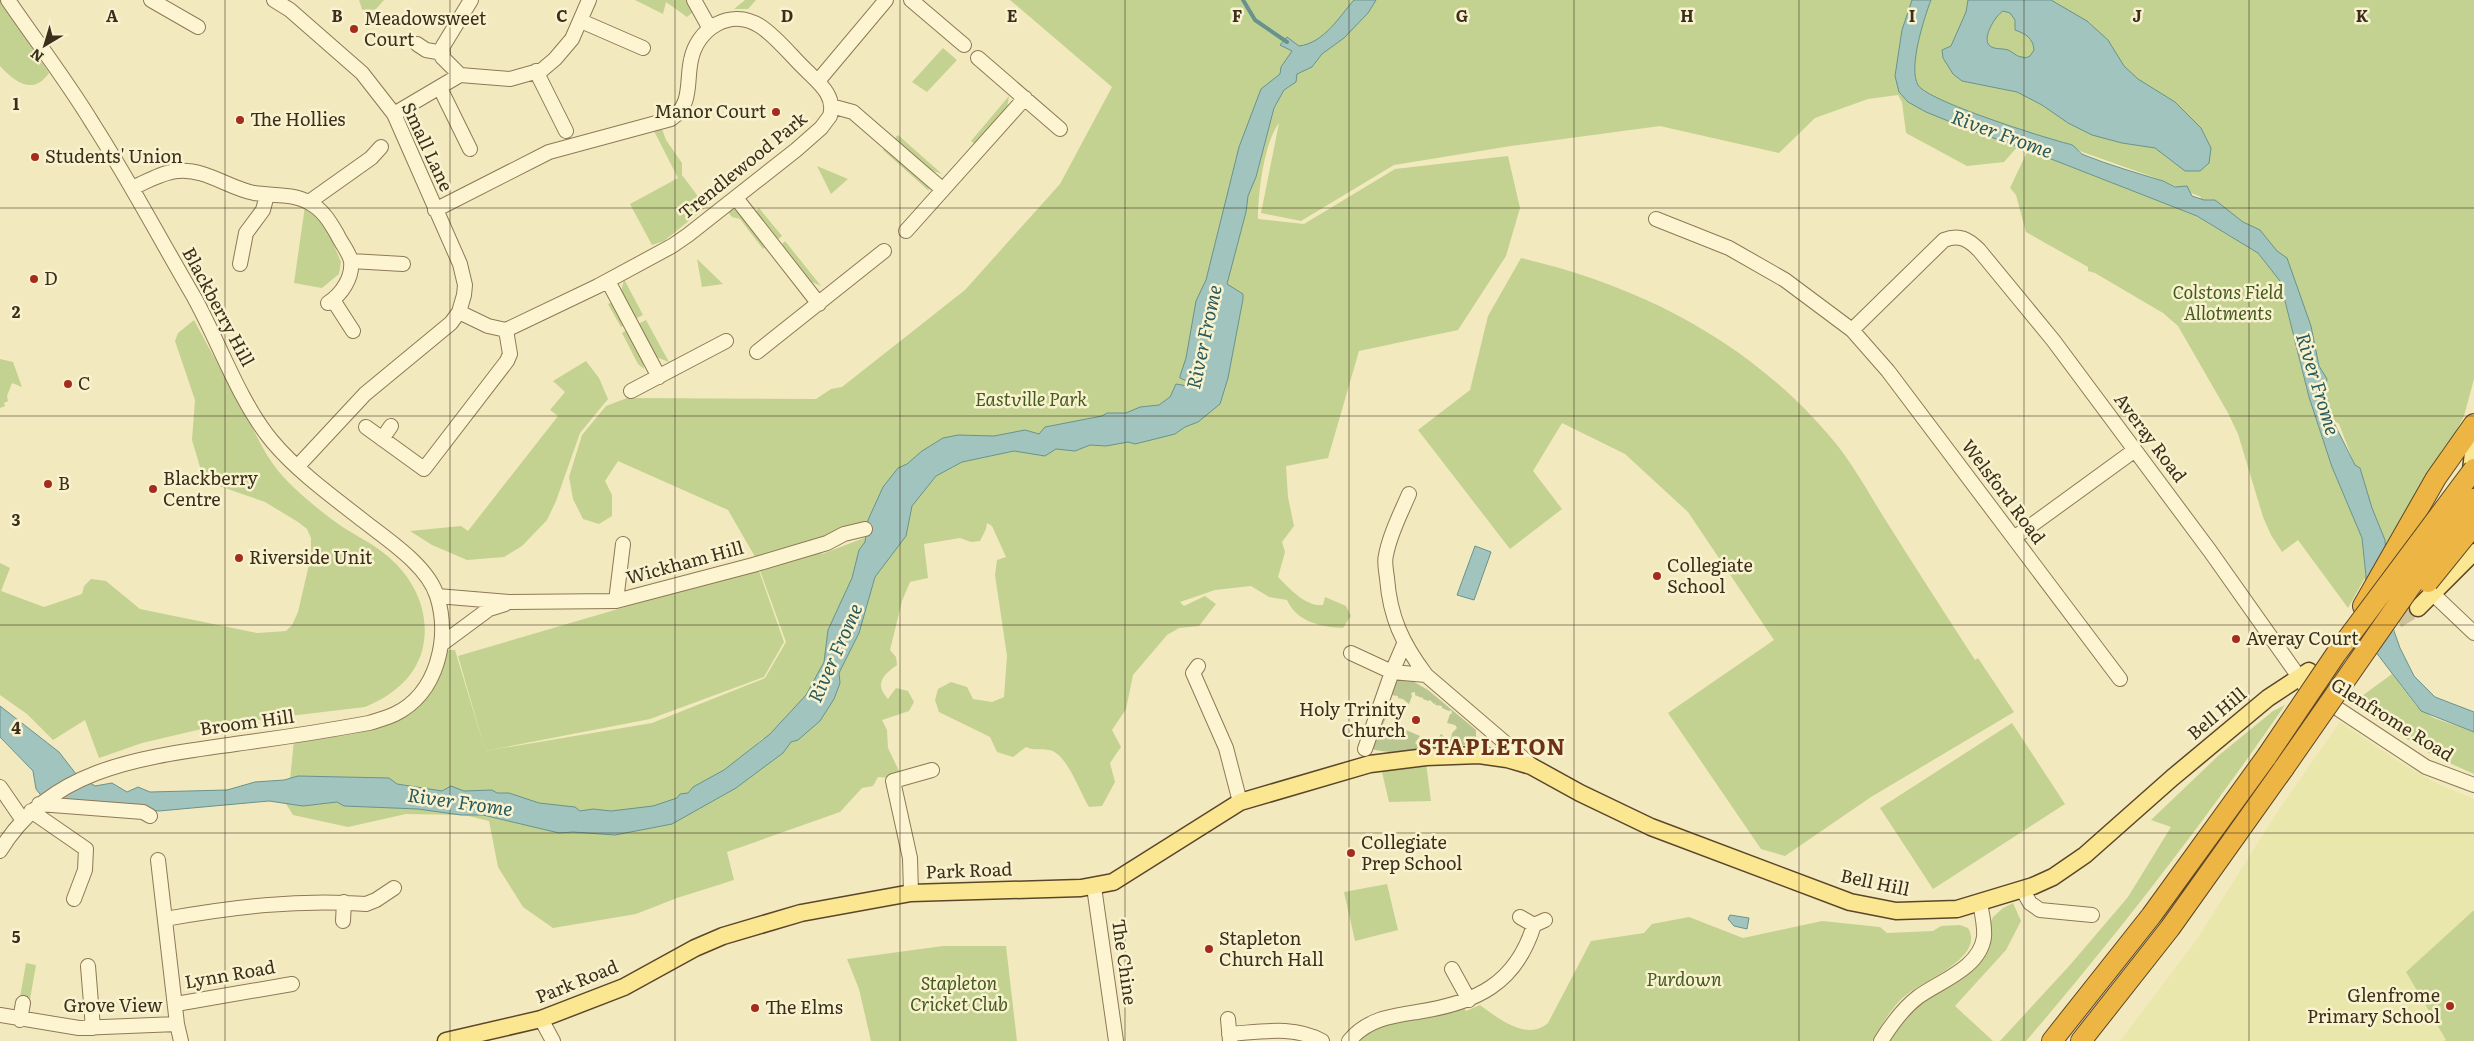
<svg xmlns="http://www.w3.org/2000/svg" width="2474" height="1041" viewBox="0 0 2474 1041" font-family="Literata,serif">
<rect width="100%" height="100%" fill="#f3e9be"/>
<!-- farmland -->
<path fill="#e9e7ab" d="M2340,722L2401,763L2438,784L2474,799V910L2406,972L2447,1041H2120L2195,942L2280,808Z"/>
<!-- green -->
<path fill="#c3d291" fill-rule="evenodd" d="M0,0L49,73C33,96 15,82 0,66Z
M359,0H384L376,9L366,12L362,9Z
M635,0H689L693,12L687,17L666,2L663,14Z
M745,0H756L748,9H734Z
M1010,0H2474V379L2464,416L2455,433L2442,450L2417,504L2387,550L2339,424L2332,419L2288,279L2199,201L2201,197L2153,177L2026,132V137L2004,162L1967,166L1906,133L1902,102L1898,95L1868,99L1815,118L1779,153L1660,126L1511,146L1394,165L1301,221L1261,213L1279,123C1264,143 1258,193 1258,219L1304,224L1395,169L1508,156L1520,208L1506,256L1458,330L1359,351L1328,458L1286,466L1288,497L1294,526L1282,542L1285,552L1278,577C1290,589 1306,607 1323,605L1325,597L1346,606L1351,616L1343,628C1321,627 1297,622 1287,600L1269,597L1251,586L1215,590L1180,602L1184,606L1205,596L1216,604L1199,626L1179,628L1167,635L1133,675L1126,709L1112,730L1121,747L1110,763L1115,782L1102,806L1089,807C1080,793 1067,753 1049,750C1041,748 1035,751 1026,747L1013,757L997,752L990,737L939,712L935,700L938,689L951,682L967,687L973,699L992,702L1004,697L1007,656L995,575L997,560L1006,557L992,526L987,523L986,529L980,541L971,542L960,538L924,544L928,578L910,582L902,601L890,650L896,657L897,665C883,675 874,684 888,699L896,688L908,691L914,702L909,711L882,720L887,730L888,748L900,773L890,778L878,777L873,786L862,788L840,812L727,852L734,880L677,898L636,914L553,928L523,907L498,867L489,821L464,815L406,814L348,827L293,815L283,799L290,780L294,740C346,737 397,734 432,689C440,678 444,663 448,650H455L485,750L458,656L758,568L784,642L764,677L650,719L485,751L652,723L765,678L786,642L759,568L761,567L728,510L618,461L605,481L612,495V516L599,524L583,519L573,499L569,477L582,435L606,406L627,398L816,399L831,389L842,387L965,290L1060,184L1112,87ZM870,523L868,539L864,538L822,554L818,540ZM763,738L764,752H748Z
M943,48L957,60L927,92L912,82Z
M1009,96L1007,108L976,145L971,141Z
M662,129L666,140L682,163V175L706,207L664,241L652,245L630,204L678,178L654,131Z
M898,135L942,174L931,170L894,139Z
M887,146L928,184L929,191L883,150Z
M2028,150L2197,216L2258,253L2280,281L2309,397L2332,467L2362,538L2366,576L2348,608L2298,540L2282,552L2271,535L2263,517L2238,434L2228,413L2178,326L2163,313L2095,273L2088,271V267L2026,232L2016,195L2010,188Z
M817,166L848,179L831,194Z
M305,206L324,222L341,262L339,274L322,288L294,283Z
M759,208L782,236L778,239L756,211Z
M731,209L739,211L767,245L763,249L740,219L732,217L727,211Z
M785,241L821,286L812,282L782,244Z
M1521,258C1642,286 1752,343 1833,440C1852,463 1867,490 1883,516C1913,564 1944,612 1975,660L1978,658L2014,712L1871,797L1785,856L1761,849L1668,713L1774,640L1688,512L1625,454L1562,423L1533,471L1562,509L1510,549L1418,430L1470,390L1488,316Z
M697,259L723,284L702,287Z
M624,279L643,315L635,319L621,292Z
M613,302L626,324L621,327L608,304Z
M194,320C211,352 228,383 245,414C254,430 262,449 273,464C288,485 313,505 334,521C350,533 369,541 385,554C414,577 432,613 422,651C414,679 390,697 365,707L223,724L142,743L99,758L85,720L53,740L27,714L0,695V563L10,568L1,591L44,607L82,594L84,586L91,579L106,581L140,609L257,633L286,631L292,625L298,612L311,556V538L307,529L298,522L265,502L219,486L206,477L200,467L192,440L195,400L175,341L178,333Z
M646,320L669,362L656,357L638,324Z
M628,329L643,358L644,369L638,364L622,333Z
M0,359L13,362L22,387L12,383L7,396L8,401L4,403L5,406L0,408Z
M586,361L599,378L608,399L580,433L556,501L547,520L522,546L504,557L467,560L432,545L410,531L461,526L468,531L558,416L550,410L565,392L553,381Z
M2392,674L2417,707L2434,718L2474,732V774L2434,756L2351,704Z
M2285,705C2205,821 2118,934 2026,1041H2000L2070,965L2128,897L2171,827L2151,820L2218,756L2273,711Z
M2012,723L2065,804L1933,889L1880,808Z
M1426,763L1431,801L1389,802L1381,768Z
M1387,884L1398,930L1355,941L1344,892Z
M2013,903L2021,921L2006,950L1955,1006L1993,1041H1888L1916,1005L1971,968L1993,917L2003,908Z
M2474,910V1041H2444L2446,1040L2406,972Z
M1689,917L1743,938L1822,921L1880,927L1887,933L1933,931L1941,926L1960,925L1968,928C1986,957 1923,981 1906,995C1891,1007 1882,1025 1872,1041H1357L1375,1027L1464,1008L1466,1011L1480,1005C1500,1020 1528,1041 1548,1023L1591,941L1644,933L1652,924Z
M943,946H1006L1017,1041H871L859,989L847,959Z
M26,963L36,965L29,1005L19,1003Z"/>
<!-- cemetery -->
<path fill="#b9c691" d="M1393,677L1409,679L1428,690L1476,730V740C1459,752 1392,756 1372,749L1385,707L1390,710L1382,726L1384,733L1389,735L1395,734L1400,721L1399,727L1420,736L1415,743L1424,748L1427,739L1433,742L1434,745L1437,744L1436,741L1441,734L1448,740L1451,739L1452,733L1457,728L1455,725L1447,723L1450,714H1452L1451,710L1449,711L1442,708V706L1435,705L1436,703L1434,704L1430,700L1428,701L1423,699V697L1422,698L1415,695V692L1411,693L1412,696L1409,704L1403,699L1398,698V696L1391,695Z"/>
<!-- water -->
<path fill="#a2c4be" stroke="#68938d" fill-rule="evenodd" d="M1354,0H1376L1368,13L1344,38L1322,54L1312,67L1297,74L1296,82L1284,90L1274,108L1256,177L1248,196L1246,212L1227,284L1243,294V299L1228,378L1220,404L1198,422L1185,427L1175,434L1135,444L1128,442L1106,446L1090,445L1075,451L1056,449L1045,456L1014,451L962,462L936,476L912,506L906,536L875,577L859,633L839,673L840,683L834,699L820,721L798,740L791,742L783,753L736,788L672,824L615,835L573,832L559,833L483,815H461L418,809L344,806L337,802L303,806L269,801L159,811L43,798L36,789L33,771L0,737V706L59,752L76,774L95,786L112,783L127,792L138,787L150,792L227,790L255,782L284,780L298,776L389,778L397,784L442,791L451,786L464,791L492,790L497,793H509L539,803L575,807L580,811L593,809L611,811L653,806L677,798L680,794L688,793L693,787L724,770L770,734L806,695L824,662L828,630L852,578L859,550L865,542L868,520L883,487L898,468L907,464L922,451L943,438L958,435L994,436L1025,430L1039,434L1045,427L1102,416L1107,413H1126L1140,407L1159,405L1170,397L1176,384L1188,386L1189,382L1180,378V376L1186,358L1196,301L1206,280L1239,147L1261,89L1280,74L1281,67L1292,51L1280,45L1287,37L1299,46C1324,43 1339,17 1354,0Z
M1912,0H1931C1924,18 1908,68 1918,85C1927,101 2045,138 2069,144C2076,145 2077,152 2084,155C2109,165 2137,173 2163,181L2175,187L2187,186L2192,196L2204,200H2215L2243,222L2260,230L2277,251L2287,258L2311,326L2319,366L2327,379L2325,390L2333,421L2355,465L2360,468L2372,508L2385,540L2389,607L2394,631L2400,648L2414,676L2435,697L2474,712V732L2421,711L2375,651L2371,639L2364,595L2366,576L2362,538L2332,467L2309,397L2280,281L2258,253L2197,216L2028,150L1973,131L1926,112L1908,102L1899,92L1895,76L1902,30Z
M1968,0H2051L2087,21L2108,40L2124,66L2138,79L2175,102L2201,128L2211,148L2209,163L2200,171H2185L2155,148L2122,143L2092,135L2068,123L2042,105L2017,92L1962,81L1953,74L1943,58L1942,50L1951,46L1966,12ZM2003,11L2010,13L2015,20V30C2026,34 2033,38 2034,50L2030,56C2026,58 2026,58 2022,57C2017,57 2013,52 2008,50C2003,48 1993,50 1989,45C1982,37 1996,15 2003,11Z
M1475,546L1491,552L1474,600L1457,595Z
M1730,915L1749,918L1747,929L1734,926L1728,919Z"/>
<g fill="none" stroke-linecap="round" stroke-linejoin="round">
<!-- stream -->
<path stroke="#68938d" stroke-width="4" d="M1243,0L1255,20L1287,42"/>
<!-- major-tunnel -->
<path stroke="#cec49d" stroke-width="16" stroke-dasharray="16 8" stroke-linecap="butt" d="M2335,656L2418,608"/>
<defs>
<path id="minor" d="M151,0L198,27
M274,0L290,10L362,73L394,114L460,264L465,285L464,295L459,312L451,323L365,394L297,467
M694,0L709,27
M911,0L964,45
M581,21L643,48
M417,44L426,50L443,53
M978,58L1060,129
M536,71L566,131
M460,75L442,57L443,46L471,0
M818,81L886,0
M440,88L470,149
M831,106L853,112L942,189
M394,114L460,75L510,79L542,70L555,59L572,39L589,0
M132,188C146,182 162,172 178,171C204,168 229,188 254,193C273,196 294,193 310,203C323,210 330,222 337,234C341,243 349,252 351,261C353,278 341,295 328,303
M736,198L819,304
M309,202L371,158L381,147
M435,210L549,152L671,119C693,104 686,82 691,60C697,29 730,7 760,26C777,37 792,57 807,71C819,83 836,96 830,116L821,128L796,150L688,235L672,246L598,286L506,330L488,326L459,312
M1656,219L1729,248L1785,280L1852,330L1888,371L2120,679
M906,231L1025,98
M351,261L403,264
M240,264L246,233L263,210L267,195
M608,281L659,377
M333,300L353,331
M1852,330L1944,240C1959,234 1968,239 1979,250L2053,340L2210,551L2299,677
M757,352L884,251
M631,391L726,341
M366,427L424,469L507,361L510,354L506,330
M382,439L391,426
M1409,494C1401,513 1390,533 1386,555C1384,562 1386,570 1387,578C1390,617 1402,643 1426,675
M2014,538L2135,450
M2433,594L2474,633
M437,596L509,602L616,601L753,565L827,543L844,534L865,529
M616,601L623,544
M443,643L489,609L505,604
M1351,653L1392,672L1404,644
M1198,666L1193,673L1226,748L1240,802
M2305,687L2426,767L2474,785
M1365,749L1392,672L1426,675L1531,765
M0,787L22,819
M39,804L143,812L150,816
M31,811L86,849L85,870L74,899
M0,851C51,766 146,757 235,744C280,738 325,731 369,723C378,720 387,718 395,714C438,693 450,637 437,596C428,566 388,540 365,522C333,497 298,472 272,441C239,401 219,342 194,297C160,239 129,180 93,124C67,81 36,41 8,0
M158,860L177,1024L181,1041
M1094,887L1116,1041
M2022,889L2030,903L2040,910L2092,915
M911,893L910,858L893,781L932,770
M1520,917L1534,925L1545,920
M165,919C232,907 298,899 366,904L376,900L394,888
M343,921L344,902
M88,966L93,1028
M1452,969L1469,1000
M176,1004L292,984
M0,1015L79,1028L177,1024
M541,1019L553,1041
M1228,1019L1230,1041
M20,1020L23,1003
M1229,1034C1261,1032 1293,1025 1322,1041
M1349,1041C1367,1019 1391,1016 1417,1012C1476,1003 1516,984 1534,925
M1881,1041C1891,1025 1902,1009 1918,997C1940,981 1980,968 1984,937C1985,926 1982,914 1980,903"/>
<path id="major" d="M2470,480L2474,443
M2418,608L2474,552
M446,1041L541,1019L624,987L695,948L723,936L801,913L911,893L1081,888L1113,882L1240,802L1370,764L1426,757L1479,755L1507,759L1531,766L1580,793L1651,827L1850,902L1896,911L1957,909L2033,886L2053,877L2085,855L2172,778L2268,698L2309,671"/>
<path id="highway" d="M2363,606L2436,478L2474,424
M2052,1041L2151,916L2267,756
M2081,1041L2170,928L2284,768"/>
</defs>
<!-- minor casing -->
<use href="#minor" stroke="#8d7955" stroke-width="16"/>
<!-- major casing -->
<use href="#major" stroke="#5a462a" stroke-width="19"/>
<!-- highway casing -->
<use href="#highway" stroke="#5a462a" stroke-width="22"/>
<!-- minor -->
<use href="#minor" stroke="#fdf5d2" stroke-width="14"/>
<!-- major -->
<use href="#major" stroke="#fbe691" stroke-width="16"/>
<!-- highway -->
<use href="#highway" stroke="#edb644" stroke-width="20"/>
<defs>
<path id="highway-bridge" d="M2428,582L2474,525
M2267,756L2336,654L2474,469
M2284,768L2408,590L2474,499"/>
</defs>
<!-- highway-bridge casing -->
<use href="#highway-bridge" stroke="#5a462a" stroke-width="22" stroke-linecap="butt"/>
<!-- highway-bridge -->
<use href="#highway-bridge" stroke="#edb644" stroke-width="20"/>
</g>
<!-- grid -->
<path fill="none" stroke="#3b2e1b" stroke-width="1" stroke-opacity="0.55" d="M225,0V1041M450,0V1041M675,0V1041M900,0V1041M1125,0V1041M1349,0V1041M1574,0V1041M1799,0V1041M2024,0V1041M2249,0V1041M0,208H2474M0,416H2474M0,625H2474M0,833H2474"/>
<!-- markers -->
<g fill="#a42c1d" stroke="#f9f2cf" stroke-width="2">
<circle cx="354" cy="29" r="5"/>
<circle cx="776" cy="112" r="5"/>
<circle cx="240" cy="120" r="5"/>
<circle cx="35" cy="157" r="5"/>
<circle cx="34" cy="279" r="5"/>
<circle cx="68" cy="384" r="5"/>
<circle cx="48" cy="484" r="5"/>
<circle cx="153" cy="489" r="5"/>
<circle cx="239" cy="558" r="5"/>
<circle cx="1657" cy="576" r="5"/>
<circle cx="2236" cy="639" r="5"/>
<circle cx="1416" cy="720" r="5"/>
<circle cx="1351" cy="853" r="5"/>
<circle cx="1209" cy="949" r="5"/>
<circle cx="2450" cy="1006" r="5"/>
<circle cx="755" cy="1008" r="5"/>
</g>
<g text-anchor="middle" stroke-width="5" stroke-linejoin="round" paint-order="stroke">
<!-- poi labels -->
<g font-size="18" fill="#3b2e1b" stroke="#f9f2cf" text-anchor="start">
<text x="364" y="25">Meadowsweet<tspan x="364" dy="21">Court</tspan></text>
<text x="766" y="118" text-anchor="end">Manor Court</text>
<text x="250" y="126">The Hollies</text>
<text x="45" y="163">Students' Union</text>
<text x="44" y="285">D</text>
<text x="78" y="390">C</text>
<text x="163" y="485">Blackberry<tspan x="163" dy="21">Centre</tspan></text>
<text x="58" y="490">B</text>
<text x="249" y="564">Riverside Unit</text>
<text x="1667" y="572">Collegiate<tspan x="1667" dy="21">School</tspan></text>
<text x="2246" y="645">Averay Court</text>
<text x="1406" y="716" text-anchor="end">Holy Trinity<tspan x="1406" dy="21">Church</tspan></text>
<text x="1361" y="849">Collegiate<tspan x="1361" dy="21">Prep School</tspan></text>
<text x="1219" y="945">Stapleton<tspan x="1219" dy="21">Church Hall</tspan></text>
<text x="2440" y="1002" text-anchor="end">Glenfrome<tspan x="2440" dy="21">Primary School</tspan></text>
<text x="765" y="1014">The Elms</text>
</g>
<!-- street labels -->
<g font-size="18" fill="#3b2e1b" stroke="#f9f2cf">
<text transform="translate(427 147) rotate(65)" y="6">Small Lane</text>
<text transform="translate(743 166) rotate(-39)" y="6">Trendlewood Park</text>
<text transform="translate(218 307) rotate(62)" y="6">Blackberry Hill</text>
<text transform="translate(2150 438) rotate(53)" y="6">Averay Road</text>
<text transform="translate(2003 492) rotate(53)" y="6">Welsford Road</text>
<text transform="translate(685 563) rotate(-15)" y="6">Wickham Hill</text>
<text transform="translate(2217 714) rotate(-40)" y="6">Bell Hill</text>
<text transform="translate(2392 720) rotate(32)" y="6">Glenfrome Road</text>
<text transform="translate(247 723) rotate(-8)" y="6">Broom Hill</text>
<text transform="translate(969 871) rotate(-2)" y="6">Park Road</text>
<text transform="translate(1875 883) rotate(12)" y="6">Bell Hill</text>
<text transform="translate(1124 962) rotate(82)" y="6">The Chine</text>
<text transform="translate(230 975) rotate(-10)" y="6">Lynn Road</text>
<text transform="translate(577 982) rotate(-22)" y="6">Park Road</text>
<text x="113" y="1012">Grove View</text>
</g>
<!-- park labels -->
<g font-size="18" font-style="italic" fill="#445a1f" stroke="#f9f2cf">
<text x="2228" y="299">Colstons Field<tspan x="2228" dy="21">Allotments</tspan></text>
<text x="1031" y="406">Eastville Park</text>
<text x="1684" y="986">Purdown</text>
<text x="959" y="990">Stapleton<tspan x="959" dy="21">Cricket Club</tspan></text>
</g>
<!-- water labels -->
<g font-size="19" font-style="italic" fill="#285a5d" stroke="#f9f2cf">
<text transform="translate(2002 134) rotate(20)" y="7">River Frome</text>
<text transform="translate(1204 337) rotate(-78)" y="7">River Frome</text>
<text transform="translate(2318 384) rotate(73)" y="7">River Frome</text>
<text transform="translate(835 653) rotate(-66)" y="7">River Frome</text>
<text transform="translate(460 802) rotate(8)" y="7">River Frome</text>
</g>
<!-- district labels -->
<g font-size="22" font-weight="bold" letter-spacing="1" fill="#6d3215" stroke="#f9f2cf">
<text x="1492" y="755">STAPLETON</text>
</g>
</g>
<g font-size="16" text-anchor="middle" font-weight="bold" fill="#3b2e1b" stroke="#f9f2cf" stroke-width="5" stroke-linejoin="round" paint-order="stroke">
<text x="112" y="22">A</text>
<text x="337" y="22">B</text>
<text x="562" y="22">C</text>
<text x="787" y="22">D</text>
<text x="1012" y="22">E</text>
<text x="1237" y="22">F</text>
<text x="1462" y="22">G</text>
<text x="1687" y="22">H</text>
<text x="1912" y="22">I</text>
<text x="2137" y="22">J</text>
<text x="2362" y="22">K</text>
<text x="16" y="110">1</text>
<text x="16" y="318">2</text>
<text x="16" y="526">3</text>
<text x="16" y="734">4</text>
<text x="16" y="943">5</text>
</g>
<!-- north arrow -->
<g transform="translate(45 45) rotate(218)" stroke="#f9f2cf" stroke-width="4" paint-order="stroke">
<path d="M0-4L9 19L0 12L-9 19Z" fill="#3b2e1b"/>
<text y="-8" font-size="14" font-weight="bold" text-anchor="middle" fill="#3b2e1b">N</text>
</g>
</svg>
